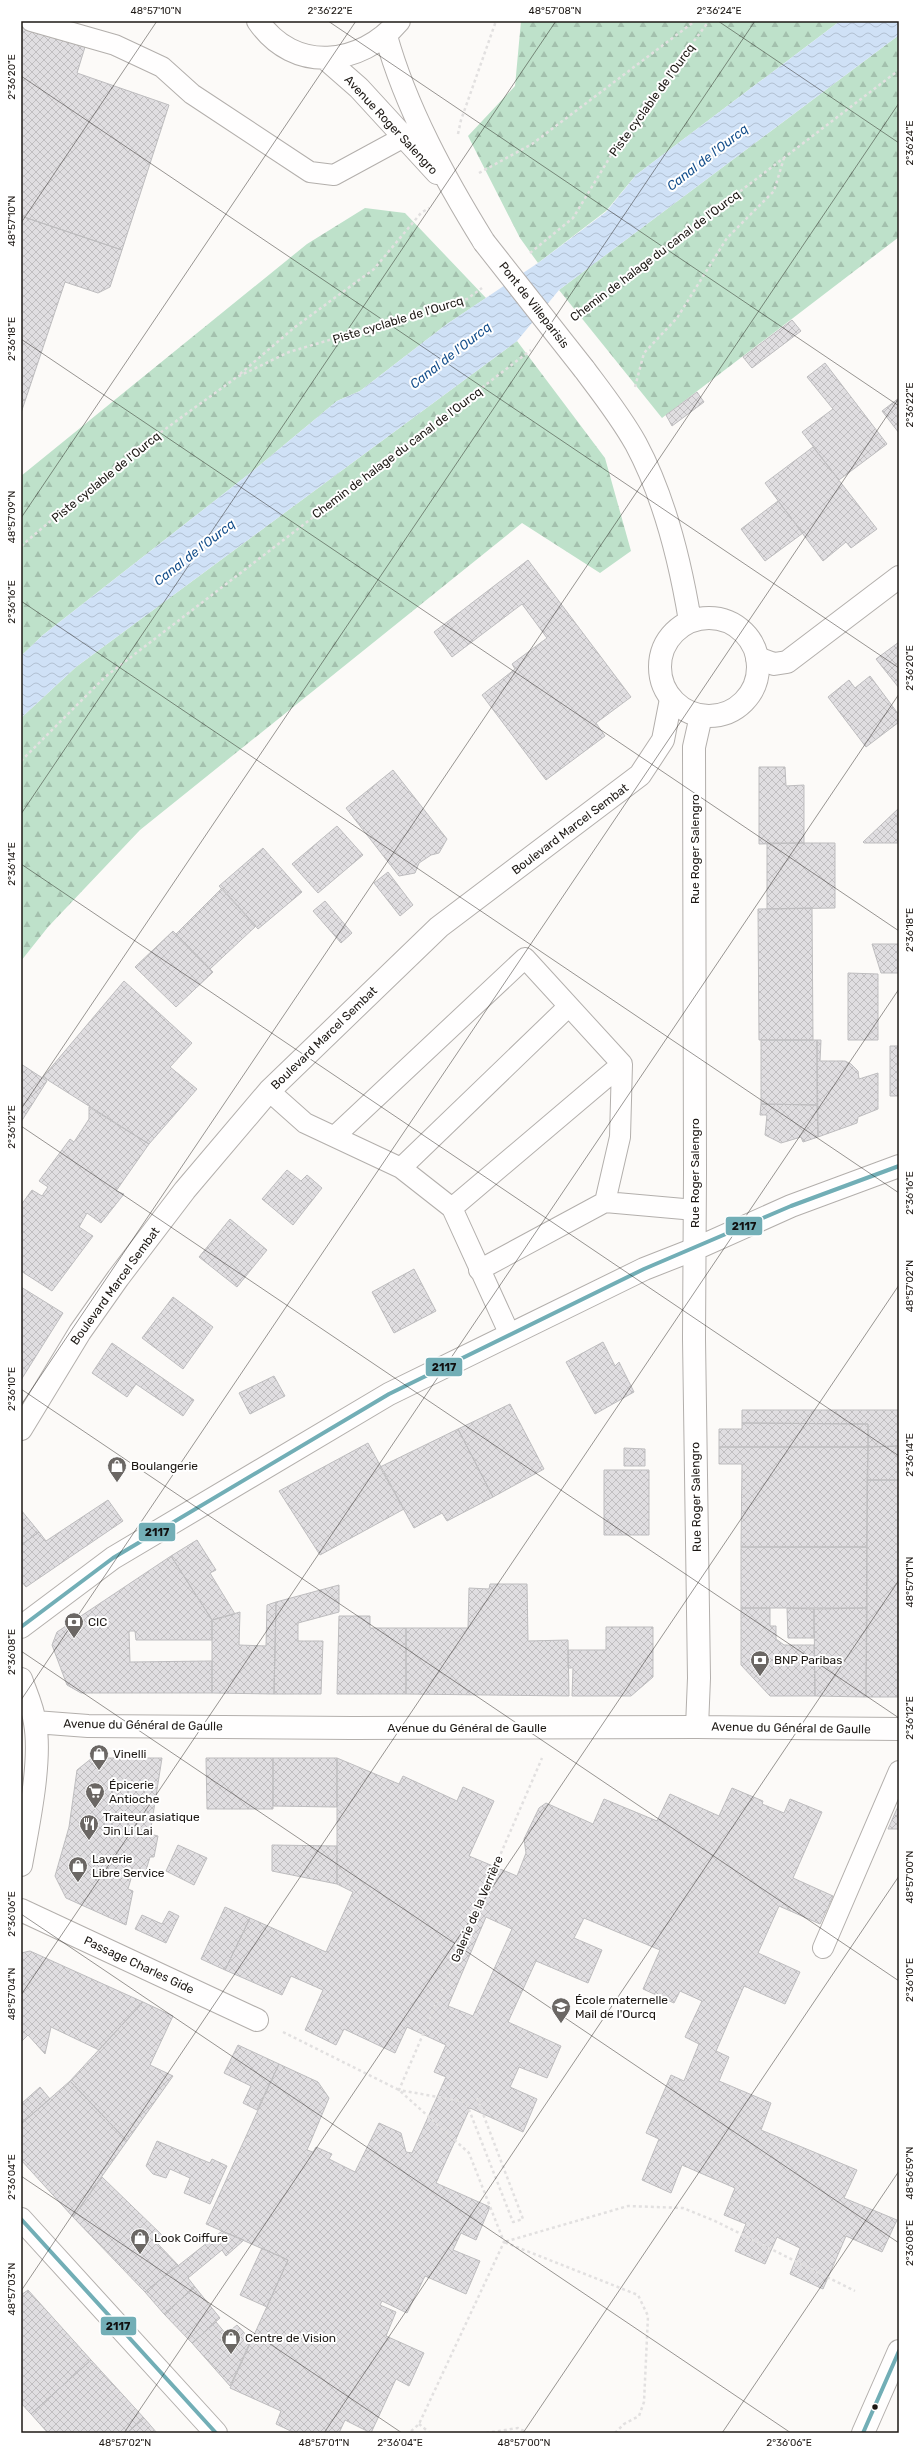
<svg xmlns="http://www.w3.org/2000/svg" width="920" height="2454" viewBox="0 0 920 2454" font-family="Rubik,sans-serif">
<defs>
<pattern id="forest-firs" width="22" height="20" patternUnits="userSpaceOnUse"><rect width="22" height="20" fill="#bee1ca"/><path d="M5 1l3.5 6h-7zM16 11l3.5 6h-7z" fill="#a3c0ad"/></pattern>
<pattern id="water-waves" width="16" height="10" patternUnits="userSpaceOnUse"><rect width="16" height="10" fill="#cfe1f6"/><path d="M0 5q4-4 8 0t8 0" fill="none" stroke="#b1c0d2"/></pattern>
<pattern id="building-cross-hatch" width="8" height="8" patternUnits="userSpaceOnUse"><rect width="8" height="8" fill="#e0dee1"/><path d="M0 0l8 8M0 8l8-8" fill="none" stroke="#c0bec0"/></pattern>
</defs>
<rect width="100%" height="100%" fill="#fcfaf8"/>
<!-- forest -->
<path fill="url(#forest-firs)" d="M521,21H840L636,175L606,211L538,263L520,238L468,136L515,86Z
M899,35V237L662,418L559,290Z
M365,208L405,213L486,298L447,324L360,391L337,401L254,470L43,635L21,656V476L307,244Z
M517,341L605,458L631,551L600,573L522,523L140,830L48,927L21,961V718L76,667Z"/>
<!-- water -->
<path fill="url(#water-waves)" d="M840,21H899V35L559,290L517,341L76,667L21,718V656L43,635L254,470L337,401L360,391L447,324L538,263L606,212L636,175Z"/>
<!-- building -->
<path fill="url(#building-cross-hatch)" stroke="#bebdbf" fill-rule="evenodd" d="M21,27L85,47L77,73L169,105L122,250L21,216Z
M21,216L122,250L110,287L98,293L65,282L21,413Z
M792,320L801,331L752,368L743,357Z
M825,363L887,444L839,480L802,432L833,409L807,377Z
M697,392L704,402L672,426L666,415Z
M899,398V433L882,411Z
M813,447L877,529L851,548L846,542L823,561L765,483Z
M778,501L803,533L765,561L741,529Z
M528,560L631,697L596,723L605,736L546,780L482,695L515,669L512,664L547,638L522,604L452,657L434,632Z
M899,642V688L876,659Z
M870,676L899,715V722L866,747L828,697L849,680L855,688Z
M759,767H785L786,786L804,785V843L759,844Z
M393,770L447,839L439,853L431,855L419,863L415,873L399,876L346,808Z
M899,808V843H864L863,842Z
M337,826L363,855L318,893L292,864Z
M767,843H835V908L767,909Z
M263,848L302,892L258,929L219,886Z
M388,872L413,905L400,916L374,883Z
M222,888L256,926L210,969L176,934Z
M325,901L352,933L341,943L313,911Z
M812,908L813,1040H759L758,909Z
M173,931L213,972L176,1007L135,967Z
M872,944H899V973H881Z
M848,973L878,974V1040H848Z
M124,981L192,1043L170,1067L197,1089L149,1144L43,1077Z
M761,1040H817V1105L761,1104Z
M817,1040H821L820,1061H845L851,1064L858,1071L859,1079L878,1073V1109L858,1117L857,1123L818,1137Z
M890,1046H899V1096H890Z
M21,1064L47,1081L21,1122Z
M761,1104L817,1105L818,1137L803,1142L801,1137L781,1143L765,1135L767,1115H760Z
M89,1107L149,1144L116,1191L124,1194L101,1223L87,1213L79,1227L93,1236L52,1291L21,1271V1205L32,1190L42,1196L48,1187L39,1181L70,1139L74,1142L89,1119Z
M287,1170L301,1181L307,1175L322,1188L293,1225L262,1199Z
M230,1219L267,1250L237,1287L199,1257Z
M414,1269L436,1311L394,1333L372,1292Z
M21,1287L63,1313L21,1380Z
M173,1297L213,1327L183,1369L142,1338Z
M603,1342L615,1366L619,1362L634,1392L595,1414L566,1362Z
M112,1343L194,1400L183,1416L136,1384L127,1397L92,1373Z
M274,1376L285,1396L250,1414L239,1393Z
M510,1404L544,1469L493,1497L458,1429Z
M742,1410H899V1446L868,1447V1424L742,1423Z
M742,1423L868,1424V1447H719V1429H742Z
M458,1429L493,1497L447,1521L442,1513L414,1528L380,1467Z
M368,1443L404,1509L320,1555L279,1491Z
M899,1446V1480H867L868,1447Z
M719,1447H868L867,1547H741L742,1464H719Z
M624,1448L645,1449V1466H624Z
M604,1470H649V1535H604Z
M867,1480H899V1697H866Z
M108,1500L123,1521L26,1587L21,1581V1545L39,1532L46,1541Z
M21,1510L39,1532L21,1545Z
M197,1540L216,1570L210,1573L235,1614L212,1620L171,1556Z
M741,1547H867V1608H741Z
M171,1556L212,1620V1640H136L135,1631H129L130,1662L212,1661V1693H81L67,1685L52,1645L57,1632Z
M490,1584H527L528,1641L568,1640L569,1696L406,1694V1628H468L469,1588L489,1589Z
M339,1585V1612L298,1623V1641H323L321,1694H274L276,1602Z
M276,1602L274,1694L212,1693V1620L240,1612L239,1645L266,1646L267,1605Z
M741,1608H770V1626H776V1639L784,1645H814L815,1696H770L741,1665Z
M787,1608L814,1609V1638H788Z
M867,1608L866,1697L815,1696L814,1609Z
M339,1616H370V1628H406V1694H337Z
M606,1627H653V1677L631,1696H572L573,1668H568V1650H606Z
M92,1758H162L150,1834L158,1836L154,1857H150L144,1877L132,1875L128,1889L133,1891L126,1925L66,1898L55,1876L69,1827L77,1770Z
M206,1758H273V1809H207Z
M273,1758H337V1807L273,1806Z
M337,1758L399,1784L403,1776L457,1801L463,1787L494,1801L469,1856L517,1876L526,1853L524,1839L539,1808L546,1803L593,1824L604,1799L657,1821L670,1794L719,1816L732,1788L763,1801L762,1804L784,1813L790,1799L822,1812L793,1878L833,1896L820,1924L779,1906L758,1953L800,1972L785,2004L744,1986L716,2051L729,2057L719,2081L771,2103L761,2130L857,2170L844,2198L897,2220L882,2252L846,2236L823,2289L790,2274L800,2248L777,2237L765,2264L735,2251L746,2224L724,2215L735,2188L682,2165L671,2193L642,2180L659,2139L646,2133L671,2075L684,2081L699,2044L685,2037L702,2001L680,1991L674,2003L643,1989L660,1950L584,1918L574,1938L602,1950L588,1983L536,1961L508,2022L561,2046L547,2078L519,2067L510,2087L537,2099L523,2132L470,2108L436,2183L490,2207L476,2240L461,2233L453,2250L480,2261L466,2294L425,2276L407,2313L382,2301L380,2305L396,2312L386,2336L424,2353L409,2386L396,2379L371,2433L345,2420L339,2433H295L276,2424L281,2411L230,2388L288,2260L206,2224L279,2064L318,2082L329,2098L307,2150L313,2152L316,2147L332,2154L329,2159L355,2172L379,2123L401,2133L406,2152L412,2153L446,2077L434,2072L446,2045L407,2027L395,2053L344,2029L336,2045L305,2030L323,1990L291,1976L282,1995L225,1970L250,1918L326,1952L353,1892L337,1884ZM486,1917L512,1929L473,2016L448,2006Z
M899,1804V1829H888Z
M178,1845L207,1858L194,1885L166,1871Z
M272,1845L337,1846V1884L272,1871Z
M225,1907L250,1918L225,1970L201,1959Z
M169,1911L179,1916L166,1943L135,1929L142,1915L162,1924Z
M30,1951L143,2002L99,2050L51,2027L45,2054L28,2035L21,2042V1953Z
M143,2002L173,2016L150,2065L173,2076L127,2141L70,2081Z
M238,2045L279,2064L257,2110L243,2103L251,2086L224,2073Z
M70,2081L127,2141L73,2217L21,2160V2124Z
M40,2087L50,2099L21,2124V2104Z
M157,2141L210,2163L212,2159L227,2166L210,2204L184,2193L190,2178L170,2169L166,2178L153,2174L146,2166Z
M102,2177L164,2237L157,2243L178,2265L145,2292L73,2217Z
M222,2231L244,2240L226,2256L222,2250L188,2278L195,2287L164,2314L145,2292Z
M262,2248L288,2260L267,2307L240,2295Z
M195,2287L220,2318L192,2343L164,2314Z
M28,2290L91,2360L31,2414L21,2403V2295Z
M216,2322L226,2334L237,2325L251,2340L230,2386L192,2343Z
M91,2360L144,2418L127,2433H48L31,2414Z
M144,2418L157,2433H127Z"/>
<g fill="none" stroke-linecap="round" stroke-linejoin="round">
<defs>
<path id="service" d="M31,21L115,45L162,67L192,94L310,172L334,175L404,137
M269,1091L305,1123L401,1168L452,1208L510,1335
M335,1136L525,958L622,1064L620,1137L605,1202L479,1270
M401,1168L568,1007
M605,1202L695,1210
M452,1208L622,1064
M823,1948L899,1771"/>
<path id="minor" d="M757,658L774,664L787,662L899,577
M21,1429L80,1332L118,1278L185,1190L269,1091L439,927L640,775L663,740L671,699
M21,1627L113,1558L389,1394L644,1269L695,1249
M21,1679C26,1693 33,1708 35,1723C42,1761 28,1826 21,1865
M35,1722L88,1726L352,1728L697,1727
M21,1910L257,2020
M21,2219L216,2433
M863,2433L899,2351"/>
<path id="tertiary" d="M258,21C294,74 361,66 399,21
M386,36C406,108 445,179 484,242
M327,60L359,88L437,173
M584,369C602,393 621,417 636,444C665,498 680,560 690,621
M660 667a49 49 0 1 1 98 0a49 49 0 1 1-98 0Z
M701,716L694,747L695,1172L694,1339L699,1678L697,1727L899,1729
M695,1249L791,1206L899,1166"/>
</defs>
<!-- service casing -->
<use href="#service" stroke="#b3afac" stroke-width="22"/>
<!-- minor casing -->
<use href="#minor" stroke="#b3afac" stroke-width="24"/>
<!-- tertiary casing -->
<use href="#tertiary" stroke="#b3afac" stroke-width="24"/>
<!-- path -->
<path stroke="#e2e0e0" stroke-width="2.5" stroke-dasharray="3 3" stroke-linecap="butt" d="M458,134L461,120L496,21
M479,173L532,144L695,21
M530,253L573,218L624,134L709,21
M578,315L899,70
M240,374L295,327L374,269L421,213L429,208
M635,387L644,353L677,318L727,238L774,191L784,158
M21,546L124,459L237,377L289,352L467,299L482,288
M21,761L105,677L531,350
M283,2032L399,2090L469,2153L504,2242L419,2424L409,2433
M477,2098L523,2219L513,2222L466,2102L399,2090L542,1758
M419,2424L430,2433
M486,2433L518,2428L528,2433
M615,2433L624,2424L639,2416L644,2402L648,2316L638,2295L504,2242L628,2206L683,2208L715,2221L855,2291"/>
<!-- service -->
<use href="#service" stroke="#fffefe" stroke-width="20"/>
<!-- minor -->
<use href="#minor" stroke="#fffefe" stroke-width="22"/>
<!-- tertiary -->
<use href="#tertiary" stroke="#fffefe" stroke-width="22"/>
<defs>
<path id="tertiary-bridge" d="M484,242L584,369"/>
</defs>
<!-- tertiary-bridge casing -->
<use href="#tertiary-bridge" stroke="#b3afac" stroke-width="24" stroke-linecap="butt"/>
<!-- tertiary-bridge -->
<use href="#tertiary-bridge" stroke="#fffefe" stroke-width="22"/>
<defs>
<path id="bus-1" d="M21,1627L113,1558L389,1394L644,1269L791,1206L899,1166
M21,2219L216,2433
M863,2433L899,2351"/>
</defs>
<!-- bus-1 casing -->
<use href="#bus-1" stroke="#fff" stroke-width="7"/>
<!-- bus-1 -->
<use href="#bus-1" stroke="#72aeb6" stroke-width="4"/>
</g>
<!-- ticks -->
<path fill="none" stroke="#1d1814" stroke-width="1" stroke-opacity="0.45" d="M328,21L899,406M718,21L899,143M21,76L899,668M21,223L157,21M21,339L899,931M21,518L356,21M21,601L899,1193M21,814L556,21M21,864L899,1456M21,1109L755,21M21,1126L899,1718M21,1389L899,1981M21,1405L899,103M21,1651L899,2243M21,1700L899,398M21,1914L791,2433M21,1995L899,694M21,2176L402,2433M21,2291L899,989M124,2433L899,1285M324,2433L899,1580M523,2433L899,1876M722,2433L899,2171"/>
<!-- icons -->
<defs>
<symbol id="shop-pin" viewBox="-11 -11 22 30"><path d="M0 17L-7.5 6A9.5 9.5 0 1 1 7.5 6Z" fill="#6b6764" stroke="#fff"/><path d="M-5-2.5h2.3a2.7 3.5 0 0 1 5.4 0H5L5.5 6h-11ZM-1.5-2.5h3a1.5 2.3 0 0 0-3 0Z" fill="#fff"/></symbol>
<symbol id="bank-pin" viewBox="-11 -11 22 30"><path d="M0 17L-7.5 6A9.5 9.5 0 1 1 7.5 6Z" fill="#6b6764" stroke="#fff"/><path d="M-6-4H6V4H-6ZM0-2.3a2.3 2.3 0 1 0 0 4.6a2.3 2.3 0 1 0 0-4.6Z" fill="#fff"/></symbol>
<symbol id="supermarket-pin" viewBox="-11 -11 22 30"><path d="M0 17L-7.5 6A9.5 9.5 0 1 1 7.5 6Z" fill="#6b6764" stroke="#fff"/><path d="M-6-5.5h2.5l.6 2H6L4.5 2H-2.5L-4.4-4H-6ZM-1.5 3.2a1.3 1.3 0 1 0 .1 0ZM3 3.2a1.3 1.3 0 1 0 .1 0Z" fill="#fff"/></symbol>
<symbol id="restaurant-pin" viewBox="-11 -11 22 30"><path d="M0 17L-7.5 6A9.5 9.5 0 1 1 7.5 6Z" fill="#6b6764" stroke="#fff"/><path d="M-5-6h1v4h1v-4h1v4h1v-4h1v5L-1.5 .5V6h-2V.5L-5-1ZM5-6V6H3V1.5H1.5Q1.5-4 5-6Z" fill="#fff"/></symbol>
<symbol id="school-pin" viewBox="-11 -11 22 30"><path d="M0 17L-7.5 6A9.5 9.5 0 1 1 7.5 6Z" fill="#6b6764" stroke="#fff"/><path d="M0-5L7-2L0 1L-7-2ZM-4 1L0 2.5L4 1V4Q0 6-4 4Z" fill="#fff"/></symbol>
</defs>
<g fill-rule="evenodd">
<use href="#shop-pin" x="106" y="1455" width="22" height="30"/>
<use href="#bank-pin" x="63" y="1611" width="22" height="30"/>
<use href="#bank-pin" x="749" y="1649" width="22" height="30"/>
<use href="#shop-pin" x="88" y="1743" width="22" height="30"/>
<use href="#supermarket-pin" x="84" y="1781" width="22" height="30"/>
<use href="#restaurant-pin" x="78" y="1813" width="22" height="30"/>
<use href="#shop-pin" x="67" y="1855" width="22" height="30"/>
<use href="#school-pin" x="550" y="1996" width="22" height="30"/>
<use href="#shop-pin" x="129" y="2227" width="22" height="30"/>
<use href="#shop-pin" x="220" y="2327" width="22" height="30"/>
</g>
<!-- markers -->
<circle fill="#1d1814" stroke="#fff" stroke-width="1.5" cx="875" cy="2407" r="3.5"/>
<g text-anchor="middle" stroke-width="4" stroke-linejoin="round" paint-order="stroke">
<!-- street labels -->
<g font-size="12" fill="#1d1814" stroke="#fff">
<text transform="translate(652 100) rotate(-54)" y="4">Piste cyclable de l'Ourcq</text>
<text transform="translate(391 125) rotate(47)" y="4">Avenue Roger Salengro</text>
<text transform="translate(655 256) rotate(-37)" y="4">Chemin de halage du canal de l'Ourcq</text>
<text transform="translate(534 305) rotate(52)" y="4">Pont de Villeparisis</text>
<text transform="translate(398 320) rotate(-17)" y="4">Piste cyclable de l'Ourcq</text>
<text transform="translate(397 453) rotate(-37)" y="4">Chemin de halage du canal de l'Ourcq</text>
<text transform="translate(106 477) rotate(-39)" y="4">Piste cyclable de l'Ourcq</text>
<text transform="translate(570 829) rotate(-37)" y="4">Boulevard Marcel Sembat</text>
<text transform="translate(695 849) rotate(-90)" y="4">Rue Roger Salengro</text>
<text transform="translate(324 1038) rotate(-44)" y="4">Boulevard Marcel Sembat</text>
<text transform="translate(695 1173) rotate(-90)" y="4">Rue Roger Salengro</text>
<text transform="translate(115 1286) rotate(-54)" y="4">Boulevard Marcel Sembat</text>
<text transform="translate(696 1497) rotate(-91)" y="4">Rue Roger Salengro</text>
<text transform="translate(143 1725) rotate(1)" y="4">Avenue du Général de Gaulle</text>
<text x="467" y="1732">Avenue du Général de Gaulle</text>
<text transform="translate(791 1728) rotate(1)" y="4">Avenue du Général de Gaulle</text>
<text transform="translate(477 1909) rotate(-67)" y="4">Galerie de la Verrière</text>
<text transform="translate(139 1965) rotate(25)" y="4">Passage Charles Gide</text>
</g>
<!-- poi labels -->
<g font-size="12" fill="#1d1814" stroke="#fff" text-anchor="start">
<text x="131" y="1470">Boulangerie</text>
<text x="88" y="1626">CIC</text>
<text x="774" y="1664">BNP Paribas</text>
<text x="113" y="1758">Vinelli</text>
<text x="109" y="1789">Épicerie<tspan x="109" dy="14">Antioche</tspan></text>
<text x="103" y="1821">Traiteur asiatique<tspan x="103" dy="14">Jin Li Lai</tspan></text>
<text x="92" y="1863">Laverie<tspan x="92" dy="14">Libre Service</tspan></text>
<text x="575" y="2004">École maternelle<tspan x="575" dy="14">Mail de l'Ourcq</tspan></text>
<text x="154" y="2242">Look Coiffure</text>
<text x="245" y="2342">Centre de Vision</text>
</g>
<!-- water labels -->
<g font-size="13" font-style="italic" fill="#16508c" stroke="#fff">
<text transform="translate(707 157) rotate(-38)" y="5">Canal de l'Ourcq</text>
<text transform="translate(450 355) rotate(-38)" y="5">Canal de l'Ourcq</text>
<text transform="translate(194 552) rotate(-38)" y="5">Canal de l'Ourcq</text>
</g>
</g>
<g stroke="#fff" stroke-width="1.5">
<rect x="725" y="1216" width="38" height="20" rx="4" fill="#72aeb6"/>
<rect x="425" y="1357" width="38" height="20" rx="4" fill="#72aeb6"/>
<rect x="138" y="1522" width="38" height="20" rx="4" fill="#72aeb6"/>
<rect x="100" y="2316" width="37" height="20" rx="4" fill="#72aeb6"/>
</g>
<g font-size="11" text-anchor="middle" font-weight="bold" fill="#111">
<text x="744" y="1230">2117</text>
<text x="444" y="1371">2117</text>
<text x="157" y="1536">2117</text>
<text x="118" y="2330">2117</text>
</g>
<!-- border -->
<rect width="920" height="2454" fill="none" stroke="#ffffff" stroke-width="44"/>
<rect x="22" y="22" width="876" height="2410" fill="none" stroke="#1d1814" stroke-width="1.5"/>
<g font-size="10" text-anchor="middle" fill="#1d1814">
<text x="156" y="14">48°57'10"N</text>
<text x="330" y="14">2°36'22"E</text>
<text x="555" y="14">48°57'08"N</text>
<text x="719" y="14">2°36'24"E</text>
<text transform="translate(11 77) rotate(-90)" y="4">2°36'20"E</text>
<text transform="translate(909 143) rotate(-90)" y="4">2°36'24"E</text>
<text transform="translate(11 221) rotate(-90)" y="4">48°57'10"N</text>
<text transform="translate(11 339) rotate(-90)" y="4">2°36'18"E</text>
<text transform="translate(909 405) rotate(-90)" y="4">2°36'22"E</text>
<text transform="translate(11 517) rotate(-90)" y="4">48°57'09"N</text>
<text transform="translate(11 602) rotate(-90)" y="4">2°36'16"E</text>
<text transform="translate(909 668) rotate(-90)" y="4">2°36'20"E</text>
<text transform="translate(11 864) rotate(-90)" y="4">2°36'14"E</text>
<text transform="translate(909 930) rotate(-90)" y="4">2°36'18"E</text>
<text transform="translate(11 1127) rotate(-90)" y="4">2°36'12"E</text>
<text transform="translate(909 1193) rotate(-90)" y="4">2°36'16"E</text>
<text transform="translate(909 1286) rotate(-90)" y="4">48°57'02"N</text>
<text transform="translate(11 1389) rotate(-90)" y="4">2°36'10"E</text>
<text transform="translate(909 1455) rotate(-90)" y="4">2°36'14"E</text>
<text transform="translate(909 1582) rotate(-90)" y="4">48°57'01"N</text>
<text transform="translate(11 1652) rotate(-90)" y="4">2°36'08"E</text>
<text transform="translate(909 1718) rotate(-90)" y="4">2°36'12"E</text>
<text transform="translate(909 1877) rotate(-90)" y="4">48°57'00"N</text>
<text transform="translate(11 1914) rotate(-90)" y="4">2°36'06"E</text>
<text transform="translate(909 1980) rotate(-90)" y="4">2°36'10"E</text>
<text transform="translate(11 1994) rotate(-90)" y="4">48°57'04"N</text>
<text transform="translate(909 2173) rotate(-90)" y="4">48°56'59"N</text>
<text transform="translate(11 2177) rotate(-90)" y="4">2°36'04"E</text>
<text transform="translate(909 2243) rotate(-90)" y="4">2°36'08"E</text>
<text transform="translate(11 2289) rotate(-90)" y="4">48°57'03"N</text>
<text x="125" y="2446">48°57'02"N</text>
<text x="324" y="2446">48°57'01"N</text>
<text x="400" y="2446">2°36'04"E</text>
<text x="524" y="2446">48°57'00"N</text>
<text x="789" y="2446">2°36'06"E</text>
</g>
</svg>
